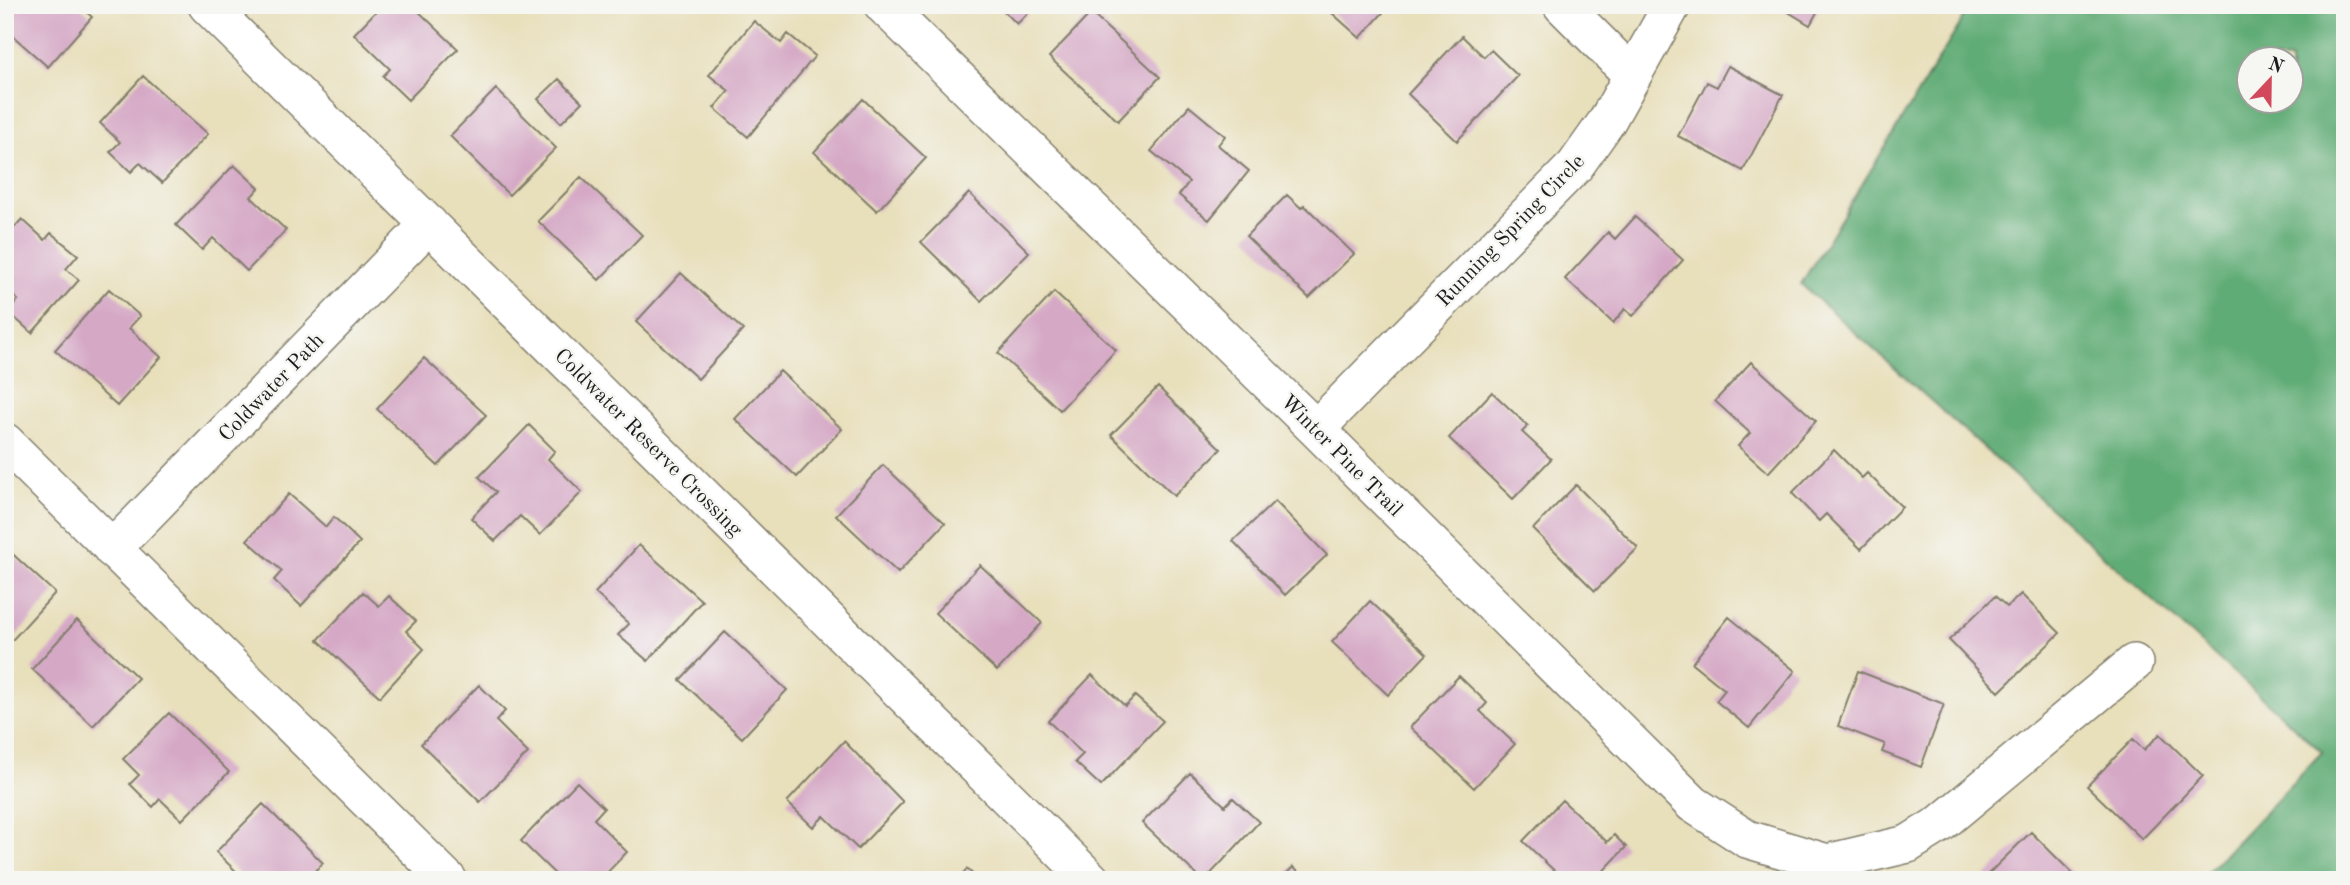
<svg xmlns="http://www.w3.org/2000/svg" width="2350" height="885" viewBox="0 0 2350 885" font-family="'Old Standard TT',serif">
<rect width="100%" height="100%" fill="#f6f6f2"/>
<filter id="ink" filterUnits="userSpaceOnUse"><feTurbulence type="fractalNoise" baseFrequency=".0143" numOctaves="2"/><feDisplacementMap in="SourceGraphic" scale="14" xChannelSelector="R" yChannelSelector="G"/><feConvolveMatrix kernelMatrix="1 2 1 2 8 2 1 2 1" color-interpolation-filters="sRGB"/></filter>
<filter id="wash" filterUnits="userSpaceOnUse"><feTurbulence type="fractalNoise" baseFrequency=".00686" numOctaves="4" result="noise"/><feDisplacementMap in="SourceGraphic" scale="28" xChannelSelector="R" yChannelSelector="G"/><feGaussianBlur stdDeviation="1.57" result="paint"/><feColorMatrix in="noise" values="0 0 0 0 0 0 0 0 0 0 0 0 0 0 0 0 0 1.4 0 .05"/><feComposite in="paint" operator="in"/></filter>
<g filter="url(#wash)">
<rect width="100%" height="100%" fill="#e8dfbb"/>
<!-- forest -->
<path fill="#60ac76" stroke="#3e6449" stroke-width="2" fill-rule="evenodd" d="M1968,5H2345V880H2200L2322,752L1801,284L1959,26ZM2248,60H2290V102H2248Z"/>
<g id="blocks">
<!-- building -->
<path fill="#d5a9c6" d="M5,5H79L92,17L48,67L5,29Z
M382,5H412L458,49L408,100L383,76L390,69L354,34Z
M998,5H1036L1017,24Z
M1323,5H1390L1360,38Z
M1777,5H1821L1810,25Z
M1091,13L1160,77L1118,121L1049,57Z
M754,21L781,43L788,34L815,56L748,137L714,108L729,91L709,75Z
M1462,36L1484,57L1491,50L1518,76L1457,141L1408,94Z
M1728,66L1783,95L1743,171L1678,136L1707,82L1717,87Z
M143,76L208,134L162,183L140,163L131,172L110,152L120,142L100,123Z
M559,79L582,102L561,123L538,99Z
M496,89L556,148L509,195L450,136Z
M863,99L926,158L877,211L814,152Z
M1189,106L1225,136L1218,145L1249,171L1209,220L1179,195L1189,182L1151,151Z
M234,165L259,188L251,197L286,230L247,271L213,238L202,250L176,225Z
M581,177L642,235L599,280L538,221Z
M969,193L1029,252L981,301L921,242Z
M1287,195L1301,208L1304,205L1354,254L1309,298L1246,236Z
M1635,217L1683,260L1633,316L1625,309L1613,323L1565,279L1608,232L1615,239Z
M22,219L45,240L51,233L78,255L66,269L79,280L32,333L8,312L18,300L5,289V238Z
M681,273L743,330L698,379L636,322Z
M109,289L140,316L129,328L161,357L117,406L55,350Z
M1054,292L1116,350L1060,410L998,353Z
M424,358L486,415L438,466L377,409Z
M1751,362L1816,421L1768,473L1738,446L1750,433L1715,401Z
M780,371L842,429L797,477L735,419Z
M1158,387L1221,449L1174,496L1111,435Z
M1492,392L1528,426L1522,432L1551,459L1513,499L1449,438Z
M529,425L555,451L548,459L582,492L540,535L520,516L495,541L471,518L496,492L479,477Z
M1834,450L1862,478L1867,473L1902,507L1861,549L1826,514L1819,521L1792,493Z
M883,465L945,523L898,573L836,515Z
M1576,485L1638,548L1595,591L1533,529Z
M289,494L326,527L334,517L360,542L301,606L274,580L282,571L247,540Z
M1275,501L1327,555L1285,595L1233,541Z
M639,545L702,601L648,661L618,635L629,624L595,593Z
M5,547L55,593L5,648Z
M980,565L1042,623L997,671L935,613Z
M363,592L379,606L389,596L416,621L406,631L424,649L380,697L318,640Z
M2021,594L2060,633L1999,692L1949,640L1995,596L2007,607Z
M1370,601L1427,654L1388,695L1332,642Z
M1729,617L1795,671L1749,728L1716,701L1725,690L1692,663Z
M77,620L138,678L93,726L32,669Z
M725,632L787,690L742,738L680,680Z
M1858,671L1944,704L1921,767L1882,752L1885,744L1838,726Z
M1092,675L1125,706L1135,696L1163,721L1101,786L1075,762L1083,754L1048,721Z
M1459,676L1487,703L1480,711L1515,744L1474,788L1410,727Z
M479,685L505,711L496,721L528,753L480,802L421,744Z
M169,713L229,772L182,820L160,799L153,807L130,784L139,775L123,759Z
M2160,734L2203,776L2142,839L2087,786L2133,739L2144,750Z
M844,741L903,802L858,849L824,816L813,827L787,802Z
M1190,773L1225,806L1233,798L1259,822L1205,880H1202L1142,823Z
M577,782L604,808L594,819L627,852L600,880H561L521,841Z
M1562,800L1607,842L1614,835L1626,847L1595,880H1564L1523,841Z
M263,804L323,863L306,880H245L216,852Z
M2031,832L2077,878L2075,880H1982Z
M1293,867L1307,880H1280Z
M967,869L979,880H958Z"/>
</g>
</g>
<g filter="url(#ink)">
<use href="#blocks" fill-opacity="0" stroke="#827e6c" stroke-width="2"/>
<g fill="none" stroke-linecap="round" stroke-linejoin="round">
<defs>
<path id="minor" d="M207,5L1091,880
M883,5L1316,429L1693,804L1747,839L1827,863L1908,844L1940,824L2134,663
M1562,5L1632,75
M1316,429L1575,166L1607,121L1672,5
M5,442L448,880
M112,549L429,224"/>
</defs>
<!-- minor casing -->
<use href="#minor" stroke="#827e6c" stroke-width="40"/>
<!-- minor -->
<use href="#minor" stroke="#fff" stroke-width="37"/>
</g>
</g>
<g text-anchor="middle" stroke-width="5" stroke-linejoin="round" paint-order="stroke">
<!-- street labels -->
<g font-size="21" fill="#1c1c1c" stroke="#f6f6f2">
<text transform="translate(1510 230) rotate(-46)" y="7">Running Spring Circle</text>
<text transform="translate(271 387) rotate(-46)" y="7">Coldwater Path</text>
<text transform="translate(649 442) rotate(45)" y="7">Coldwater Reserve Crossing</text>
<text transform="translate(1342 455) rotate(45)" y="7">Winter Pine Trail</text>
</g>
</g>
<!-- margin -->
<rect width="2350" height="885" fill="none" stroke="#f6f6f2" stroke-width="28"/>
<!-- north arrow -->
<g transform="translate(2270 80) rotate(22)"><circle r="33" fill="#f6f6f2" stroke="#9f9f9c" stroke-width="2"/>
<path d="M0-5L12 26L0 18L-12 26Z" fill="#d1495b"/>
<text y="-10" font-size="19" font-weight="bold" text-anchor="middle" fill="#1c1c1c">N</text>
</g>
</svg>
